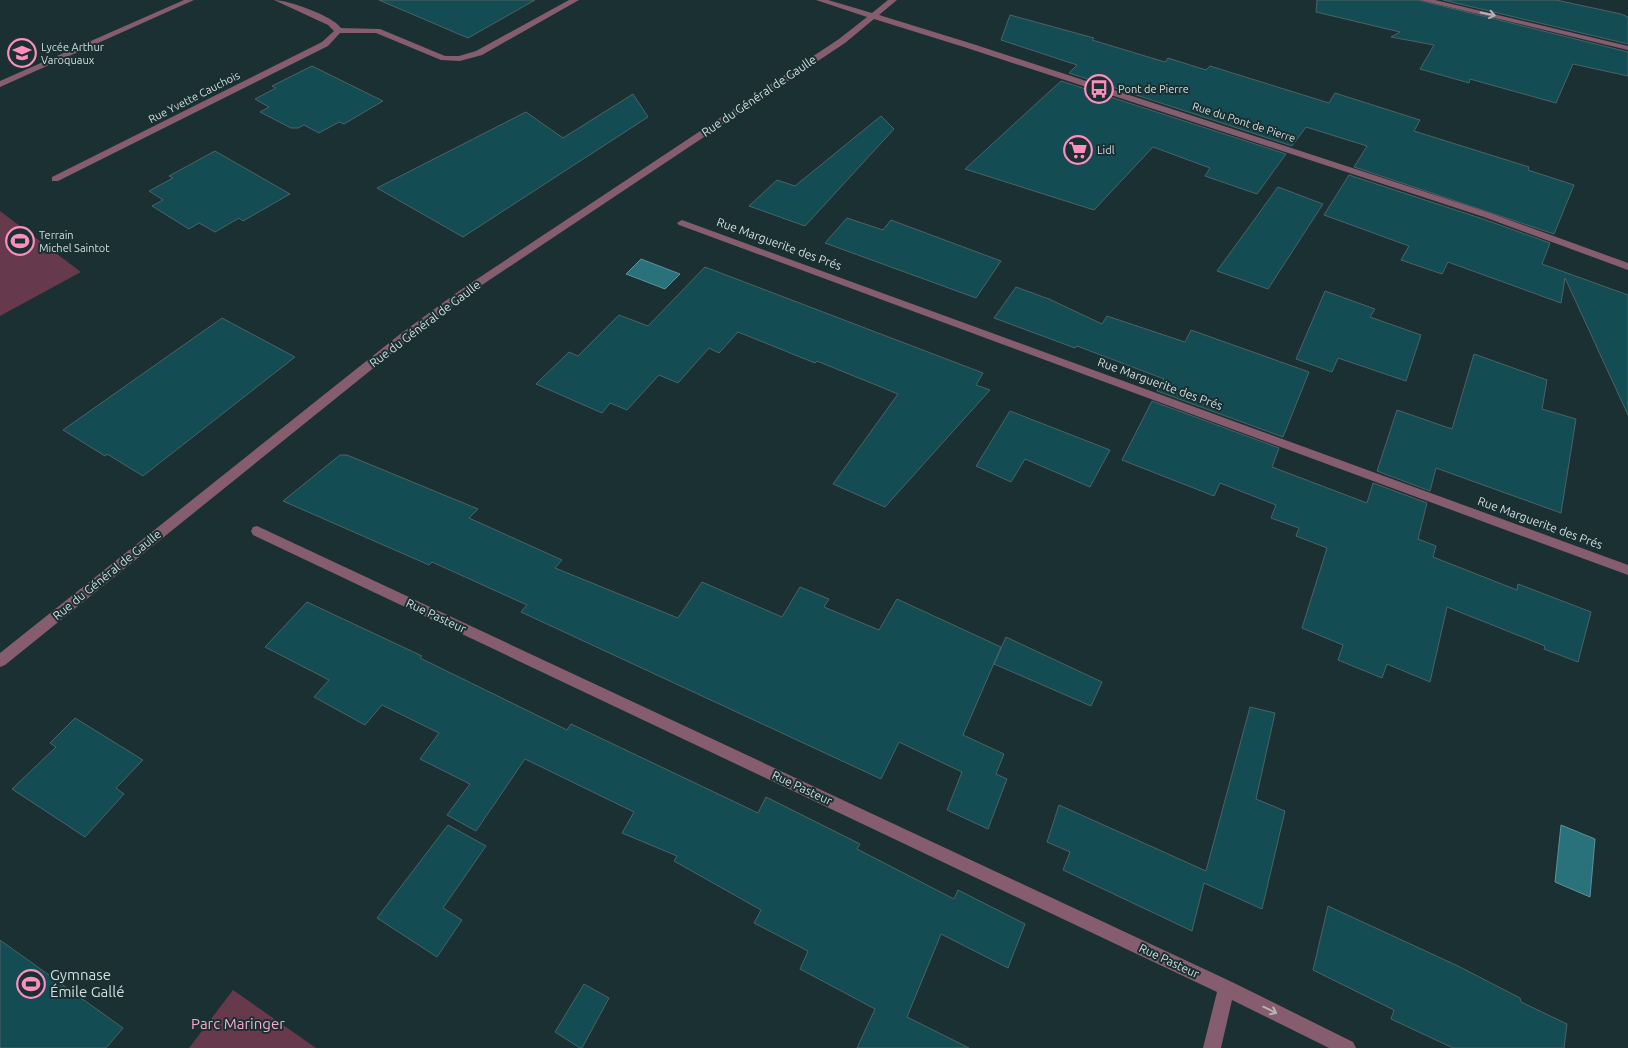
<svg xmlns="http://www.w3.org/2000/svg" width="1628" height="1048" viewBox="0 0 1628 1048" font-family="Ubuntu,sans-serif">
<rect width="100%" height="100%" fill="#1a3032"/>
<!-- green -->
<path fill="#66394c" d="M0,211L81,272L0,316Z
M233,990L316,1048H189Z"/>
<!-- water -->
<path fill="#2a727b" stroke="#5c9299" d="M641,259L680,274L665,289L626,274Z
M1561,825L1595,839L1590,897L1555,882Z"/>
<!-- building -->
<path fill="#144c53" stroke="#4c6366" d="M379,0H535L468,38Z
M1317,0H1418L1628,52V76L1573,64L1556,103L1470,79L1469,83L1420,69L1434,45L1391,37L1400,32L1316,12Z
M1443,0H1556L1621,14L1628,17V44Z
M1010,15L1094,38L1092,40L1165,62L1168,58L1206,70L1210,66L1329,103L1335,93L1420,120L1414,131L1529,167L1528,170L1574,185L1554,234L1354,167L1367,146L1306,127L1292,146L1069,73L1077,65L1001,40Z
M312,66L383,101L344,124L339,122L319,133L304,125L298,128H291L260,112L269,107L255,99L276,88L272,86Z
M1061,81L1286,154L1257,194L1205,176L1210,168L1153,147L1094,210L965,169Z
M633,94L648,117L463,237L377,188L526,112L563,138Z
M881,116L894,129L805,226L749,206L777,180L795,186Z
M215,151L290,194L243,221L239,218L215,232L199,223L189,229L152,206L163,200L149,191L173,178L169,176Z
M1349,175L1483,219L1550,243L1542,264L1628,295V415L1565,278L1561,303L1448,262L1442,274L1401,260L1409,246L1324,215Z
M1278,187L1323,204L1268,289L1217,271Z
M847,218L883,230L891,220L1001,261L976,298L825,243Z
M705,267L983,373L976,385L990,390L885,507L833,484L898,394L817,361L815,363L738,332L719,353L709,348L678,383L659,375L627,410L610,403L602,413L536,384L569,352L578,356L619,315L648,326Z
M1016,287L1049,299L1102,324L1107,316L1185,342L1191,330L1309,372L1283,437L1157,391L1164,379L1077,346L1075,348L994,318Z
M1325,291L1375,309L1370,317L1421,335L1406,381L1338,358L1332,372L1296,359Z
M222,318L295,357L143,476L107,454L105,456L63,430Z
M1474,354L1547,380L1542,409L1576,419L1561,513L1436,468L1430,491L1377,471L1397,410L1452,429Z
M1152,401L1279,448L1272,467L1367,503L1373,483L1427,503L1418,539L1436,546L1433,557L1517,590L1518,584L1591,612L1578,662L1544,649L1545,646L1447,607L1430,682L1387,664L1382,678L1338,660L1343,645L1302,628L1327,548L1296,536L1299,528L1271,518L1276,505L1220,483L1214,496L1122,460Z
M1010,411L1110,450L1090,487L1025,459L1011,482L976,466Z
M340,455H347L478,509L469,518L562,560L555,568L678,618L702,582L782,617L800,587L829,599L824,607L879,630L897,599L1001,647L963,735L1004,754L996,774L1007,779L988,829L947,810L962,772L899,742L881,779L521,612L527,605L432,562L429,565L283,501Z
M307,602L422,656L420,658L567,730L571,724L758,813L766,797L860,844L857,849L954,899L958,890L1025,924L1008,968L941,934L907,1017L969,1048H857L875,1009L800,969L808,951L754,923L761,910L674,861L677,856L622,833L634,812L525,759L476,831L447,815L470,784L420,759L439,733L382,705L365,725L314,697L329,680L265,647Z
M1006,637L1102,682L1091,706L994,664Z
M1250,707L1275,713L1256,799L1285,811L1262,909L1204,883L1192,931L1063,870L1070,852L1047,842L1059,805L1206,871Z
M75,718L143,760L116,788L124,794L85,837L12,789L56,747L50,743Z
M448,825L486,846L443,908L462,920L437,957L377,918Z
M1328,906L1458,966L1520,998L1521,1002L1567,1024L1564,1048H1453L1391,1019L1394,1010L1313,970Z
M0,940L123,1028L106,1048H0Z
M584,984L609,998L582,1048H580L555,1032Z"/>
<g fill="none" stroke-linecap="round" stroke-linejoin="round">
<!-- minor -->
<path fill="#865d6e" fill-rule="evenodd" d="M184,0H194L0,87V81Z
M274,0C288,0 333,16 341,28L380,29L445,56H459L476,51L569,0H579L482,55L460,61L441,60L376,33H340L328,46L58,181H52V177L322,42L334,31L328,25Z
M816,0H828L872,13L888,0H897L879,15L973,44L1490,213L1628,263V270L1484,217L967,48L874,19L845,43L467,295L407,341L5,665L0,667V653L399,335L459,291L839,39L867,17Z
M1420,0H1435L1628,46V50Z
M682,220L1628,565V575L679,225L677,223Z
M257,526L1232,982L1353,1042L1356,1048H1329L1232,1000L1221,1048H1203L1217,992L253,535L251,531L253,527Z"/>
</g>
<!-- one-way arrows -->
<defs><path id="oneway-shaft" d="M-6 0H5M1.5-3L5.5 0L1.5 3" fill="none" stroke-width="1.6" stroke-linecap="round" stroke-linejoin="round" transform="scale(1.25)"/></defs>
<g stroke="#b7b1b8">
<use href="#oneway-shaft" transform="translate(1488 14) rotate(12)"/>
<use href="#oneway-shaft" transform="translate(1270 1010) rotate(26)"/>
</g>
<!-- icons -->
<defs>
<symbol id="school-ring" viewBox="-11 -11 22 22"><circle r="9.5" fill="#1a3032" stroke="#fd8ebe" stroke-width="1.5"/><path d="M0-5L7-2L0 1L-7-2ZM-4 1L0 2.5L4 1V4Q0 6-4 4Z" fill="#fd8ebe"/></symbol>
<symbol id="bus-ring" viewBox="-11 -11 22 22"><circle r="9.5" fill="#1a3032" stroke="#fd8ebe" stroke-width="1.5"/><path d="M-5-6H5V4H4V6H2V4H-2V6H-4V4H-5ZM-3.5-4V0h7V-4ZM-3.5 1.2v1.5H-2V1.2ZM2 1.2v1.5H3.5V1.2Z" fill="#fd8ebe"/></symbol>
<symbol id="supermarket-ring" viewBox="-11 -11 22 22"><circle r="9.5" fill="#1a3032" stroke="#fd8ebe" stroke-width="1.5"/><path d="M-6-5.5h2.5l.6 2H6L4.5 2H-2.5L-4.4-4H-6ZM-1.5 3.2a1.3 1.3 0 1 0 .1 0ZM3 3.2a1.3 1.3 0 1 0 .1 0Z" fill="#fd8ebe"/></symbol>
<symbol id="stadium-ring" viewBox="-11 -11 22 22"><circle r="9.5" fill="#1a3032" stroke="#fd8ebe" stroke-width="1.5"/><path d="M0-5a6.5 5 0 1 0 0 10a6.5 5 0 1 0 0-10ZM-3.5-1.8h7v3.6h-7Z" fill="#fd8ebe"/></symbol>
</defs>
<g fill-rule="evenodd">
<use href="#school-ring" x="6" y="37" width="32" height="32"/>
<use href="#bus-ring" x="1083" y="73" width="32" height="32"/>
<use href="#supermarket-ring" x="1062" y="134" width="32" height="32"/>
<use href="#stadium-ring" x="4" y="225" width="32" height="32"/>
<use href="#stadium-ring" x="15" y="968" width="32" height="32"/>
</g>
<g text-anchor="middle" stroke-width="4" stroke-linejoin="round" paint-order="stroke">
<!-- far-poi labels -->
<g font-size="11" fill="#d2dee0" stroke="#1a3032" text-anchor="start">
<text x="41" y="51">Lycée Arthur<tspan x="41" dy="13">Varoquaux</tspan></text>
<text x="1118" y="93">Pont de Pierre</text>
<text x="1097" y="154">Lidl</text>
<text x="39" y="239">Terrain<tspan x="39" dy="13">Michel Saintot</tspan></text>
</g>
<!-- far-street labels -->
<g font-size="11" fill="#d2dee0" stroke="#1a3032">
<text transform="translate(194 97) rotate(-27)" y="4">Rue Yvette Cauchois</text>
<text transform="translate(1244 122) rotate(18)" y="4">Rue du Pont de Pierre</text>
</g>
<!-- street labels -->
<g font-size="12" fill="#d2dee0" stroke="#1a3032">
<text transform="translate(759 96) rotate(-34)" y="4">Rue du Général de Gaulle</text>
<text transform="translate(779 244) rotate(20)" y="4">Rue Marguerite des Prés</text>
<text transform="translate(425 324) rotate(-37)" y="4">Rue du Général de Gaulle</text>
<text transform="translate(1160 384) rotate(20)" y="4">Rue Marguerite des Prés</text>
<text transform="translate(1540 523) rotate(20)" y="4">Rue Marguerite des Prés</text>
<text transform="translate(107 575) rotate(-39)" y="4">Rue du Général de Gaulle</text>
<text transform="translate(436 616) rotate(25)" y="4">Rue Pasteur</text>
<text transform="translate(802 788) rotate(25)" y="4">Rue Pasteur</text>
<text transform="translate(1169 961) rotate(25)" y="4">Rue Pasteur</text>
</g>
<!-- near-poi labels -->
<g font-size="15" fill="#d2dee0" stroke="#1a3032" text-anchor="start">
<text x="50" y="980">Gymnase<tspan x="50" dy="17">Émile Gallé</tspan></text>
</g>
<!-- near-park labels -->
<g font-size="15" fill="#f9aaca" stroke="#1a3032">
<text x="238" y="1029">Parc Maringer</text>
</g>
</g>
</svg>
